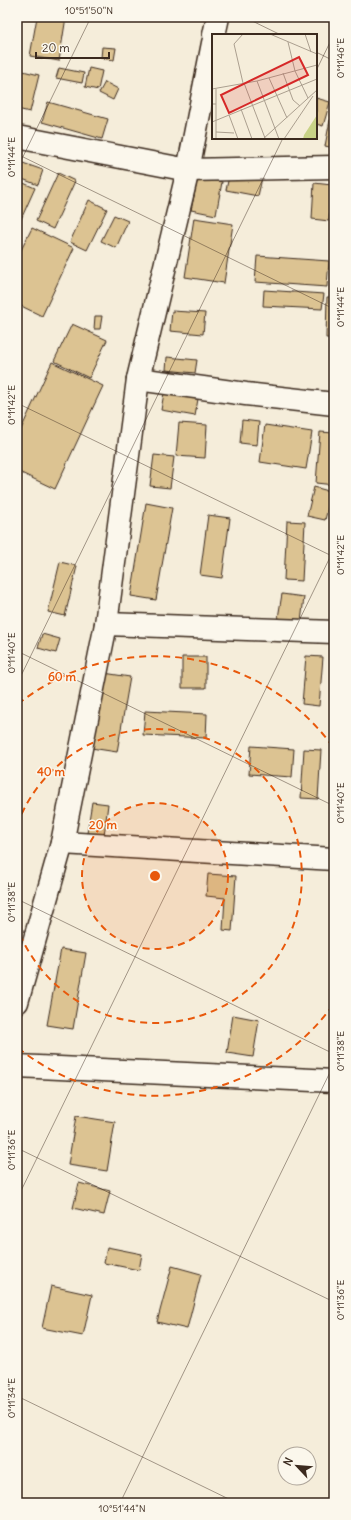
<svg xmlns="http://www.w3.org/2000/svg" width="351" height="1520" viewBox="0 0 351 1520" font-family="Delius,sans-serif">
<rect width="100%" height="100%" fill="#f5edda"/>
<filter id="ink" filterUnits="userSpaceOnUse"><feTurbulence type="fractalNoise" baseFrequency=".025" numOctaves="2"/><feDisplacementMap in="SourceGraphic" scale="8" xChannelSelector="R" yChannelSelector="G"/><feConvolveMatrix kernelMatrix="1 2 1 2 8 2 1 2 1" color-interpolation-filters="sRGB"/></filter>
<g filter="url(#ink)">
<!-- building -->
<path fill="#dcc392" stroke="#3b2a1e" d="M37,17H66L59,61L30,56Z
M102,47L116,48L114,60L101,58Z
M59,68L84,73L82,83L56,78Z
M89,68L102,71L98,90L85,87Z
M23,71L39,75L30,112L17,109V96Z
M105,82L118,89L113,100L99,93Z
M316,98L330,102L323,126L316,124Z
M48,102L108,119L102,139L42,122Z
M330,120H334V148L325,146Z
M17,161L43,170L38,185L17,177Z
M230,172L262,178L258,196L226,190Z
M58,173L75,181L53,229L36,221Z
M198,177L222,182L216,215L191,210Z
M21,182L35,188L17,228V191Z
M314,183L332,185L329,221L312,219Z
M89,200L107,209L87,250L70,242Z
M114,215L128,221L116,248L101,241Z
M194,218L233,224L224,283L185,277Z
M32,228L74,248L42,316L17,304V258Z
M257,256L329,261L327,287L255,282Z
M264,290L324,294L322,309L263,306Z
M327,297H334V338H326Z
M172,311L205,313L203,334L170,331Z
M95,316H102L100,329H94Z
M72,324L107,340L89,378L54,361Z
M167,357L197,360L195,373L166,370Z
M52,362L103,386L55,489L17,471V438Z
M164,393L198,399L195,416L161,410Z
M242,420L259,422L257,445L240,443Z
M179,423L207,425L205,458L176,456Z
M265,425L312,432L306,469L260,462Z
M320,432L334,433V485L316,483Z
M154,455L174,457L170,488L150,486Z
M314,487L332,492L325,520L307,516Z
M146,503L172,508L156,600L131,596Z
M208,515L230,518L222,578L200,575Z
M287,521L305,522L302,581L284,580Z
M60,562L77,566L65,616L48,612Z
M282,594L304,597L301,622L278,618Z
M42,634L60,639L56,653L38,648Z
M306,656L323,657L319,706L302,704Z
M182,657H206V688H182Z
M104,673L130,677L117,752L91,748Z
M145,711L207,714L206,738L143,735Z
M251,746L294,749L292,777L249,774Z
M304,749L321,750L318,799L301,798Z
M92,802L108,804L104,836L87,833Z
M208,874L236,876L232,931L223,930L225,898L206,896Z
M61,949L86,953L73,1029L47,1025Z
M233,1015L259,1020L253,1057L227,1053Z
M76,1116L115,1122L107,1171L68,1165Z
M79,1183L110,1191L104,1215L73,1208Z
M107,1247L142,1254L139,1270L104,1263Z
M172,1266L201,1274L187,1329L157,1322Z
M51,1286L92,1295L83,1336L42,1328Z"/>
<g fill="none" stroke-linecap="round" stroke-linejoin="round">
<defs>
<path id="street" d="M17,137L188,170L334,167
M138,379L246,394L334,404
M106,624L334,632
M62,843L334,859
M17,1066L334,1081"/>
<path id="secondary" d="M214,35L218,17
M17,1002L62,843L106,624L138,379L188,170L213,43"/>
</defs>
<!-- street casing -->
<use href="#street" stroke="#3b2a1e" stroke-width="25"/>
<!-- secondary casing -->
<use href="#secondary" stroke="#3b2a1e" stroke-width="25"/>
<!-- street -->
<use href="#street" stroke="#fbf7ec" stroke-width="22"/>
<!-- secondary -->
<use href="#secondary" stroke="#fbf7ec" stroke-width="22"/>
</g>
</g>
<!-- ticks -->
<path fill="none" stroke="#3b2a1e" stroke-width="1" stroke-opacity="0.45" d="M244,17L281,35M316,52L334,61M316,71L334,34M17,154L334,309M17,169L91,17M17,403L334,557M17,651L334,806M17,684L283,138M17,899L334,1054M17,1148L334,1302M17,1199L334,549M17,1396L237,1503M120,1503L334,1064"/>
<!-- distance rings -->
<circle cx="155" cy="876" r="73" fill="#e8590c" fill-opacity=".12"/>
<g fill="none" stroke="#e8590c" stroke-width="2" stroke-dasharray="7 5">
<circle cx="155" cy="876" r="73"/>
<path d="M17 825A147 147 0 1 1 17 927"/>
<path d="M333 1005A220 220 0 0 1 18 1048M18 704A220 220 0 0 1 333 747"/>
</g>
<!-- overview -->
<g transform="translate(212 34)">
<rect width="105" height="105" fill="#f5edda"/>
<path d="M105,81V105H91L92,101Z" fill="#c8d286"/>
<path fill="none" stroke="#ab9f8f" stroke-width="1" d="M58,0L105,20M93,0L99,18M76,8L83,37L96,64M71,39L81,66L88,72M57,44L75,84M45,47L67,105M31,49L22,10L31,0M32,49L53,104M0,55L45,47L105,31M0,70H4V105M4,70V55M29,75L40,105M17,81L26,105M0,88L105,45M4,98L22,99M51,105L105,56M72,105L101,62"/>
<path fill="#d62828" fill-opacity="0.15" stroke="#d62828" stroke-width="2" d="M87,23L96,41L17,79L9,61Z"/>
<rect width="105" height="105" fill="none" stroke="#3b2a1e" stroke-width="2"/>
</g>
<circle cx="155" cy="876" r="6" fill="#e8590c" stroke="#fbf7ec" stroke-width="2"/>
<g font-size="12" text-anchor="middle" font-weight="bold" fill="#e8590c" stroke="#fbf7ec" stroke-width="3" stroke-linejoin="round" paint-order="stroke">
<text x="62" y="681">60 m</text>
<text x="51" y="776">40 m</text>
<text x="103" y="829">20 m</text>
</g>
<!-- margin -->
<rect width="351" height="1520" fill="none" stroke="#fbf7ec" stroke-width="44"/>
<!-- north arrow -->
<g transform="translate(297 1466) rotate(296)"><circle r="19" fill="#fbf7ec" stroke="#aea59a"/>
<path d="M0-3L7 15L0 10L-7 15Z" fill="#3b2a1e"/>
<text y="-6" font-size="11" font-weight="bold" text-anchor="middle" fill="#3b2a1e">N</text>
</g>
<!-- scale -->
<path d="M36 52v6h73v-6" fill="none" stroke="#3b2a1e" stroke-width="2"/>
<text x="42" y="52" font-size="12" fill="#3b2a1e" stroke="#fbf7ec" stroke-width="3" paint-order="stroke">20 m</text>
<rect x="22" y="22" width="307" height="1476" fill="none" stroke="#3b2a1e" stroke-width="1.5"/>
<g font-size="10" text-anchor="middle" fill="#3b2a1e">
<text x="89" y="14">10°51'50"N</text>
<text transform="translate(340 58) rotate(-90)" y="4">0°11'46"E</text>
<text transform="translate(11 157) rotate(-90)" y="4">0°11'44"E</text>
<text transform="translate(340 307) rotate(-90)" y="4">0°11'44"E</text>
<text transform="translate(11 405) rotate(-90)" y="4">0°11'42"E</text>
<text transform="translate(340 555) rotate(-90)" y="4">0°11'42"E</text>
<text transform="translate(11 653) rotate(-90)" y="4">0°11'40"E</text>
<text transform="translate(340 803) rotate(-90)" y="4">0°11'40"E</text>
<text transform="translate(11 902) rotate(-90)" y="4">0°11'38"E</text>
<text transform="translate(340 1051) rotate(-90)" y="4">0°11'38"E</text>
<text transform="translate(11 1150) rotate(-90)" y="4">0°11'36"E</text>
<text transform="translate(340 1300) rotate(-90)" y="4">0°11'36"E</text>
<text transform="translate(11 1398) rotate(-90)" y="4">0°11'34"E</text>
<text x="122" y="1512">10°51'44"N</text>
</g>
</svg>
